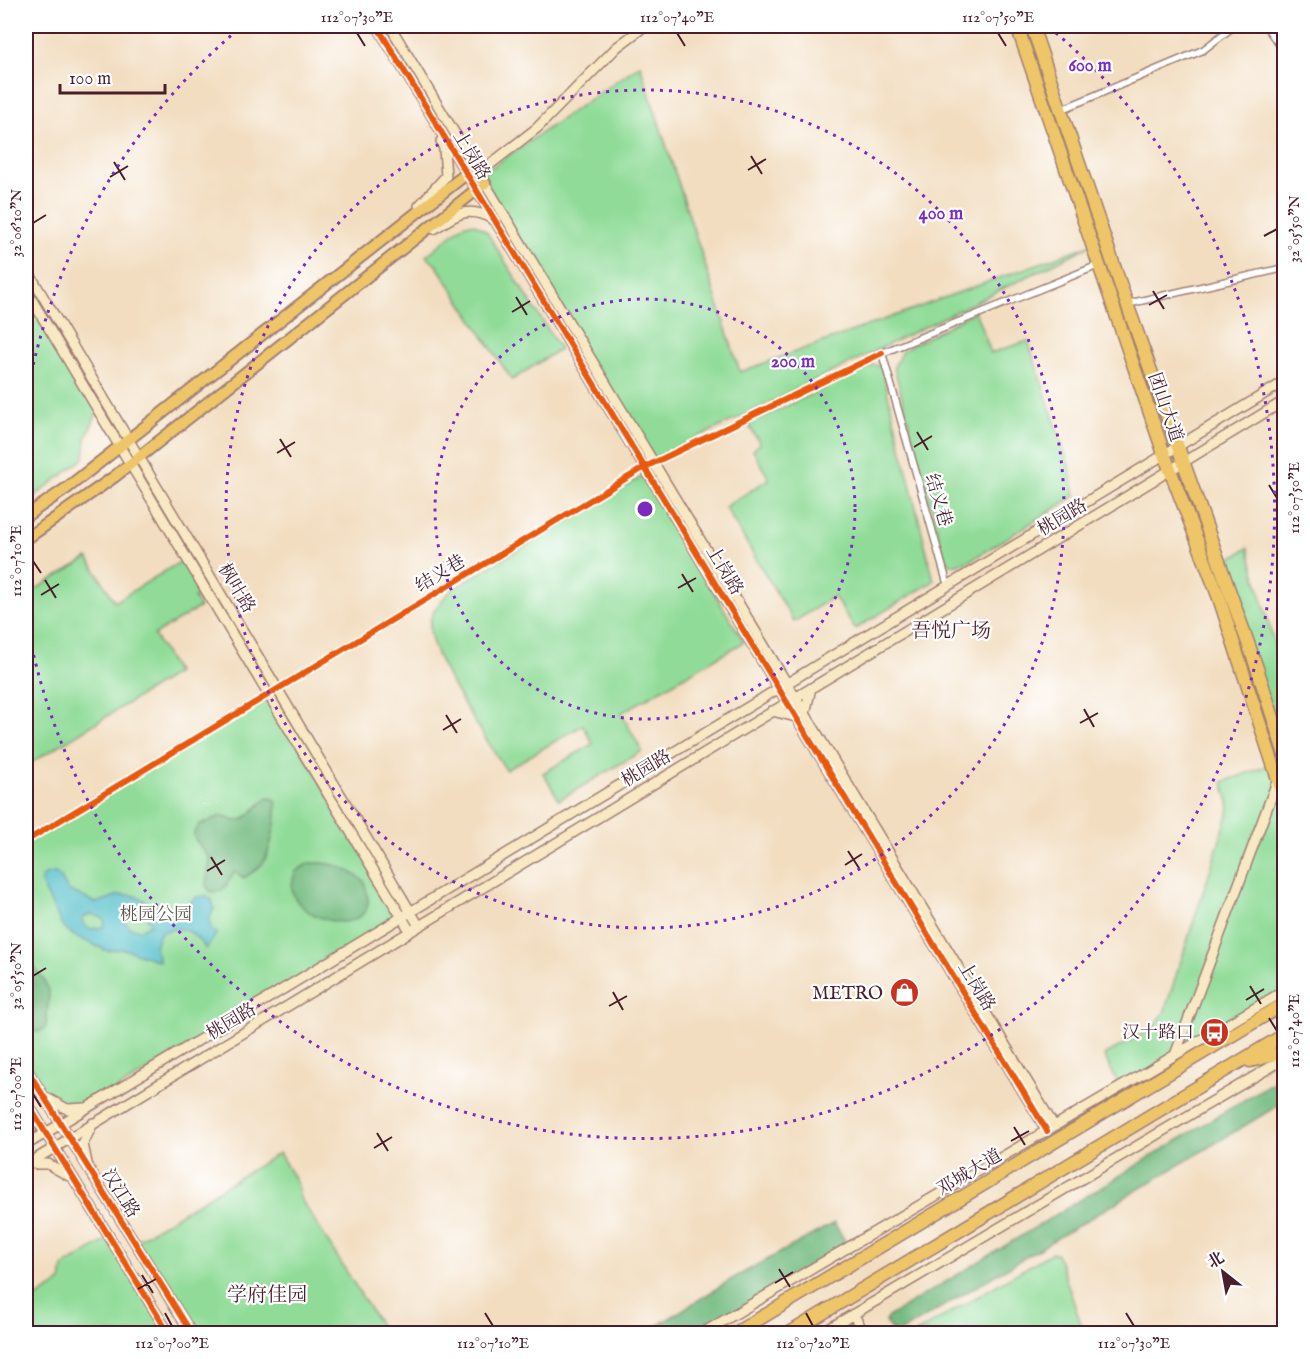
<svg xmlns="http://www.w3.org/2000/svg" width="1310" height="1359" viewBox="0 0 1310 1359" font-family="'IM FELL English','Noto Serif SC',serif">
<rect width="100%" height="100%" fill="#fff"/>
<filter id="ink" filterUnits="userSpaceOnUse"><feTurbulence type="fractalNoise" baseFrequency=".0167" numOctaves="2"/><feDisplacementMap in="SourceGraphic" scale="12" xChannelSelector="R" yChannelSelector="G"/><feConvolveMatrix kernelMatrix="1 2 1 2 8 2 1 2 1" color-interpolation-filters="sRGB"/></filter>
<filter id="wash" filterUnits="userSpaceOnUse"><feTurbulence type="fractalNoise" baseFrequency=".008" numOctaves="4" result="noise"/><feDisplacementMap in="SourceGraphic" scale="24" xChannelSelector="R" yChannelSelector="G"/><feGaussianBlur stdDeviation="1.35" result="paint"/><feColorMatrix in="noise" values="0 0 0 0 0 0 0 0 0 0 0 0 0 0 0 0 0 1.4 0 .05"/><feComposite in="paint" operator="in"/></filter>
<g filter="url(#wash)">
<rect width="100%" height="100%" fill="#f2ddc0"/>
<!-- green -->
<path fill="#8fdb97" stroke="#6c7d61" stroke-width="1.5" d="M640,65L740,372L1098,242L648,462L476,178Z
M465,224H475L486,231L560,349L512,380L437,266L426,256Z
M26,290L98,411L86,438L84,458L26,503Z
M975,311L991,353L1028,341L1069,466L1075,496L968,562L951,565L944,556L894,367L902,351Z
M873,365L881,366L934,581L855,629L834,596L794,622L725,507L769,479L753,450L760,444L748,424Z
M643,476L744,642L621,713L642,751L559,800L543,773L593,744L583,725L506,770C488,741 426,654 430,624C431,610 443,600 452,589Z
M1248,548L1284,679V752L1221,564Z
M88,558L115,602L183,560L201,593L194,598L200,607L154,635L177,673L26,766V595Z
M268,695L402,917L88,1107C52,1111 43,1097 26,1068V841Z
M1273,764L1284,798V991L1120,1088L1104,1055L1152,1029L1164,1013L1228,815L1229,803L1223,782Z
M279,1153L298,1185L299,1196L385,1333H192L134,1242Z
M110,1238L169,1334H26V1304L61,1282L63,1267Z
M1051,1253H1057L1084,1333H916Z"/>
<!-- forest -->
<path fill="#73bb80" stroke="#5e6d56" stroke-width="1.5" d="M268,797L276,800C278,814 271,856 260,866C256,871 249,874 244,878L235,872L222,891L211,892L206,886L210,859L194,838V832L199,825L221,816L236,821L244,819Z
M309,863C331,861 347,868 364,881C366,888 369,898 368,904C359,938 297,918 292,890C291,885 294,877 295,872Z
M26,957L44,980L49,993L46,1027L39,1032L26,1030Z
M1278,1079L1284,1094V1102L902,1331H892L885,1322L888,1317Z
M834,1223L849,1247L701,1333L644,1334L732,1279Z"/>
<!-- water -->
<path fill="#50bdc9" stroke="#4d6e7a" stroke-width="1.5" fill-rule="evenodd" d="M55,873L60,876L68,890L96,903L119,895H133L168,912L180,911L196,897L207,896L212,900L214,909C209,916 208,923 212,931L217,933L206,949C192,930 183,924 160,933L155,947L159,961L124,949L107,951L73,935L62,925L41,883V878L47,874ZM138,912L145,914L151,924L140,930L129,927L124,920ZM91,914L103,918L105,923L103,927L90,929L83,924L82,918Z"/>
</g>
<g filter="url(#ink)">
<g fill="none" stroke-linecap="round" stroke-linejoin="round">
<defs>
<path id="street" d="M1266,26L1284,51
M1063,109L1203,50L1234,26
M1127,304L1284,268
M948,586L882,353L1099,265
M26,841L645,467L882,353"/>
<path id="secondary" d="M377,26L1047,1131
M390,26L1054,1126
M479,173L537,128L617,47L645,26
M419,206L446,176L444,149L441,141
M434,229C455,215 468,205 492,219
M26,268L419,926
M26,290L410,931
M772,711L796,717
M805,714L811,688
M1175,1055L1278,779
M26,1068L192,1334
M43,1096L67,1109L86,1108
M26,1101L169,1334
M26,1138L31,1130L29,1109
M26,1145L1284,382
M87,1163L83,1144L93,1123
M29,1164H48L69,1176
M26,1165L1284,401
M853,1314L865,1334
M701,1334L1284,991
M820,1334L1284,1059"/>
<path id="primary" d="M26,516L67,488L475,167
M26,539L114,477L485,183"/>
<path id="highway" d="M1017,26L1164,454L1219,598L1284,798
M1032,26L1127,304L1258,671L1284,752
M1250,1061L1284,1052
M734,1334L1284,1004
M788,1334L1284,1035"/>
</defs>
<!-- street casing -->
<use href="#street" stroke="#9e7e76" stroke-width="9"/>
<!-- secondary casing -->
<use href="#secondary" stroke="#9e7e76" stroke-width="12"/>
<!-- primary casing -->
<use href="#primary" stroke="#9e7e76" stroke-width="14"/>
<!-- highway casing -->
<use href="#highway" stroke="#9e7e76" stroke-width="15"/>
<!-- street -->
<use href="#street" stroke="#fff" stroke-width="6"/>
<!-- secondary -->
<use href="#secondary" stroke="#f8e8c3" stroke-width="9"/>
<!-- primary -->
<use href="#primary" stroke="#eec569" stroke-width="10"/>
<!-- highway -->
<use href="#highway" stroke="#eec569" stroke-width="12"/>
<defs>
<path id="cycleway" d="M377,26L1047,1131
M26,841L645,467L882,353
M26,1068L192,1334
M26,1101L169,1334"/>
</defs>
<!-- cycleway casing -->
<use href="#cycleway" stroke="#fff" stroke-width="10"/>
<!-- cycleway -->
<use href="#cycleway" stroke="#e8590c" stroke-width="6"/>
</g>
</g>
<!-- ticks -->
<path fill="none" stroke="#4a1f2b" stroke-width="2" d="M357,33L365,46M677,33L685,46M998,33L1006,46M751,156L762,174M114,162L125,180M748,170L766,159M110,177L128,166M33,223L46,215M1264,236L1277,229M1153,291L1164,309M516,297L527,315M1149,305L1167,295M512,312L530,301M917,432L928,450M280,439L291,457M914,447L932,436M277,453L295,442M1269,485L1277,498M33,561L41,573M682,574L693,592M45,580L56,598M678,588L696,578M41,595L59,584M1084,709L1094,727M446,715L457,733M1080,723L1098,713M443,730L461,719M848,851L859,868M211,857L222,875M845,865L862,854M207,871L225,860M33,976L46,968M1250,986L1261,1004M613,992L623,1010M1246,1000L1264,989M609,1006L627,996M1269,1018L1277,1031M33,1094L41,1107M1014,1127L1025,1145M377,1133L388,1151M1011,1141L1029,1131M374,1148L392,1137M779,1269L790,1287M142,1275L153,1293M775,1283L793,1272M138,1289L156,1279M165,1313L172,1326M485,1313L493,1326M806,1313L813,1326M1126,1313L1134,1326"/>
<!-- distance rings -->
<g fill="none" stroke="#7b2cbf" stroke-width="3" stroke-dasharray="3 6">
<circle cx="645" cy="509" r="210"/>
<circle cx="645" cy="509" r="419"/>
<path d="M26 400A629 629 0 0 1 241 27M1049 27A629 629 0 1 1 26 618"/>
</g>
<!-- icons -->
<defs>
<symbol id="shop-disc" viewBox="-11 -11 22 22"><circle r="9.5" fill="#c8321e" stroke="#fff"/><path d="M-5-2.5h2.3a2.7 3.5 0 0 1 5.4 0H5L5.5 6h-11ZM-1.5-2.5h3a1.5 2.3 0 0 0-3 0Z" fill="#fff"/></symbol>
<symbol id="bus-disc" viewBox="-11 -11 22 22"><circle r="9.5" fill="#c8321e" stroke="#fff"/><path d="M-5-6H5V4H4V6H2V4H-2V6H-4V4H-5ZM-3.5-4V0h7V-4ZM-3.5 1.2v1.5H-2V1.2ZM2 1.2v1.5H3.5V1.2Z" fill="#fff"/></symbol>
</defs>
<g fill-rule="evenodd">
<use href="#shop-disc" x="888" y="976" width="33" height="33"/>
<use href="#bus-disc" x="1198" y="1016" width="33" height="33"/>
</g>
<g text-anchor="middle" stroke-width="4.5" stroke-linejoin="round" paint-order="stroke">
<!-- street labels -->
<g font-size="18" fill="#4a1f2b" stroke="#fff">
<text transform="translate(472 155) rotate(59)" y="6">上岗路</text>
<text transform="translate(1166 407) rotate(71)" y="6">团山大道</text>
<text transform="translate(939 500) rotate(74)" y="6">结义巷</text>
<text transform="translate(1062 517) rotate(-31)" y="6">桃园路</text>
<text transform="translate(725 570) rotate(59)" y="6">上岗路</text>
<text transform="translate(440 573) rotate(-31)" y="6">结义巷</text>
<text transform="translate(237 588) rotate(59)" y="6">枫叶路</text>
<text transform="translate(646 768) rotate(-31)" y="6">桃园路</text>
<text transform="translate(977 986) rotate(59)" y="6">上岗路</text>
<text transform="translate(231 1021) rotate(-31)" y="6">桃园路</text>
<text transform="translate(969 1172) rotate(-31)" y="6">邓城大道</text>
<text transform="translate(121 1193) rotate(58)" y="6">汉江路</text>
</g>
<!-- park labels -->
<g font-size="18" fill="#5f574b" stroke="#fff">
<text x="156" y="920">桃园公园</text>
</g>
<!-- poi labels -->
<g font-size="18" fill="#4a1f2b" stroke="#fff" text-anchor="end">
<text x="883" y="999">METRO</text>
<text x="1194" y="1038">汉十路口</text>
</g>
<!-- neighbourhood labels -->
<g font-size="20" fill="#4a1f2b" stroke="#fff">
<text x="951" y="637">吾悦广场</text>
<text x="267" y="1301">学府佳园</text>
</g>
</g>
<circle cx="645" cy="509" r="9" fill="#7b2cbf" stroke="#fff" stroke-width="3"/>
<g font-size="18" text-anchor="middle" font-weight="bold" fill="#7b2cbf" stroke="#fff" stroke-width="4.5" stroke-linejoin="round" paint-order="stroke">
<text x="1090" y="71">600 m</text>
<text x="941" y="219">400 m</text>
<text x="793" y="367">200 m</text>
</g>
<!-- margin -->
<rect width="1310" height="1359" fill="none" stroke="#fff" stroke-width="66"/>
<!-- north arrow -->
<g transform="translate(1223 1272) rotate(329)" stroke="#ffffff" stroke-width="4.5" paint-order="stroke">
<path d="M0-4.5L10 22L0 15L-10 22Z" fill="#4a1f2b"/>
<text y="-9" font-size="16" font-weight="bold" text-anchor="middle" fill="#4a1f2b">北</text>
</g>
<!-- scale -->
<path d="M60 84v9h105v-9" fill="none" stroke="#4a1f2b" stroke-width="3"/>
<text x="69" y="84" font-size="18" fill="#4a1f2b" stroke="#ffffff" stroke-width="4.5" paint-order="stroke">100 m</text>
<rect x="33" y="33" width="1244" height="1293" fill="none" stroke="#4a1f2b" stroke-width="2"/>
<g font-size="15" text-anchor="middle" fill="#4a1f2b">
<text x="357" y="22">112°07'30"E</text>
<text x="677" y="22">112°07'40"E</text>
<text x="998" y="22">112°07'50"E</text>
<text transform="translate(16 223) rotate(-90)" y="5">32°06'10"N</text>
<text transform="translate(1294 229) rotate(-90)" y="5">32°05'50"N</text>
<text transform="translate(1294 498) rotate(-90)" y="5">112°07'50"E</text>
<text transform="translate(16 561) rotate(-90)" y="5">112°07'10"E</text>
<text transform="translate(16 976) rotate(-90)" y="5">32°05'50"N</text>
<text transform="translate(1294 1031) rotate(-90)" y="5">112°07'40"E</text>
<text transform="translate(16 1094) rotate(-90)" y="5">112°07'00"E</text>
<text x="172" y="1348">112°07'00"E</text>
<text x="493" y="1348">112°07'10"E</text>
<text x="813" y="1348">112°07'20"E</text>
<text x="1134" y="1348">112°07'30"E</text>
</g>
</svg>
